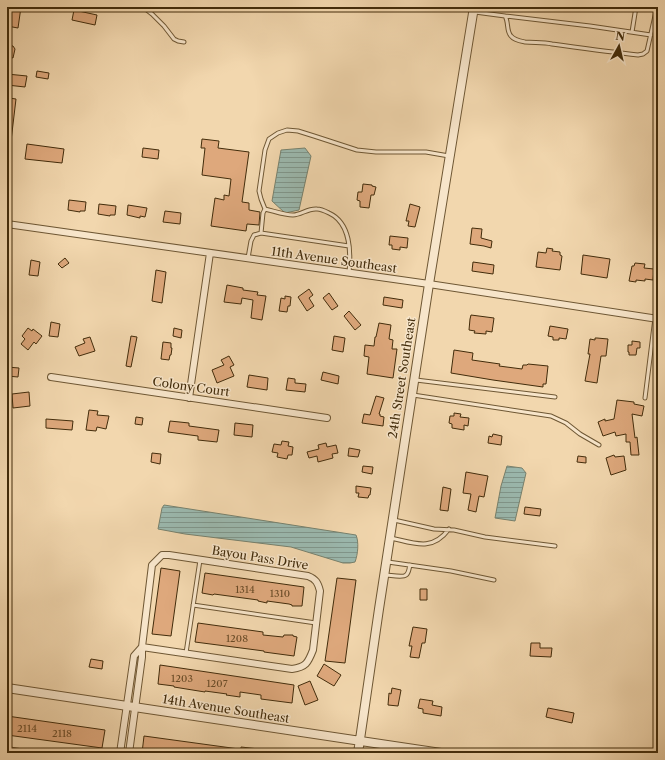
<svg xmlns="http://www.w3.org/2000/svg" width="665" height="760" viewBox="0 0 665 760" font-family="'Libre Caslon Text',serif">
<defs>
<pattern id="water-rules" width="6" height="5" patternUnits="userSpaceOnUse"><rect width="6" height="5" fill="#9bb9af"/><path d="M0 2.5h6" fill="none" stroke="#80978d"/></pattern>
</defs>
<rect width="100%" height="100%" fill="#f2d7ae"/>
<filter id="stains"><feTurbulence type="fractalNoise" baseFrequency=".005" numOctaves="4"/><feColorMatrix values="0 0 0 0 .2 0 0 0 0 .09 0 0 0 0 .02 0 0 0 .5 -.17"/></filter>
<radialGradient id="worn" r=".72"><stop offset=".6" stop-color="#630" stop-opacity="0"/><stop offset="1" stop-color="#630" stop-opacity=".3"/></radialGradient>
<!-- water -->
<path fill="url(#water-rules)" stroke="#77816d" d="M305,148L311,156L299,210L285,213L272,201L281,150Z
M507,466L522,468L526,473L515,521L495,518L501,486Z
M164,505L356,535C359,542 358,554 355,562L350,563H343L291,547L185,534L158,529L162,508Z"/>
<!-- building -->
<path fill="#dea87c" stroke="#422c0b" d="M9,7H21L18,28L7,26V19Z
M74,10L97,15L95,25L72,20Z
M7,45L13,46L15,49L13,58L7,56Z
M37,71L49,73L48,79L36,77Z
M7,74L27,76L25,87L7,85Z
M9,98L16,99L11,141H7V101L8,102Z
M202,139L219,141L218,148L249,152L242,202L249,203V210L260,212L259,225L247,224L246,231L211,226L215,198L224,200V195L229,196L231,179L202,175L205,148H201Z
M27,144L64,149L62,163L25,159Z
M143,148L159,150L158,159L142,157Z
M363,184L372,185V186L376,187L374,195H371L369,208L360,207V201L357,200L358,192H362Z
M69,200L86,202L85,211H80V212L68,210Z
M99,204L116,206L115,215H110V216L98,214Z
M410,204L420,207L415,227L408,226L409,221H406Z
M128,205L147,208L145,217L140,216V218L127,215Z
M165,211L181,213L180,224L163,222Z
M472,228L482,229L481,238L492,241L491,248L484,246L470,244Z
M390,236L408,238L407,248L400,247V250L392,249V245H389Z
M547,248L553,249L552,251L560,252V255L562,256L560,270L536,267L538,252L546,253Z
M583,255L610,259L607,278L581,274Z
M65,258L69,263L62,268L58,264Z
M31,260L40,262L38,276L29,275Z
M473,262L494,265L493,274L472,271Z
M635,263L645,264L644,268L654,269L653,280L645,279V281L636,280V282L629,281L632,266H634Z
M156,270L166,272L162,303L152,301Z
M227,285L243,288V290L258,292L257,295L266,296L262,320L251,318L253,300L242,298L241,304L224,302Z
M309,289L313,295L309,298L314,306L307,311L298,297Z
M329,293L338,306L332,310L323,298Z
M285,296L291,297L290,306H288L287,312L279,311L281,298L285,299Z
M384,297L403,300L402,308L383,305Z
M349,311L361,325L355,330L344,316Z
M471,315L494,318L492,332L486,331V334L474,333L475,331L469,330L470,319Z
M51,322L60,324L58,337L49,336Z
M379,323L391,325L389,339L393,340L392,349H397L393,378L367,374L369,357L364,356L365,345L374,346L375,337H376Z
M550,326L568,329L566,339L559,338V340H553V337L548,336Z
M28,328L32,331L33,329L42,336L36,344L34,342L28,350L21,344L25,339L22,336Z
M174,328L182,330L181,338L173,336Z
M131,336L137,337L131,367L126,366Z
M334,336L345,338L343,352L332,350Z
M90,337L95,351L79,356L75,347L85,343L83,339Z
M595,338H597L608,339L606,356H601L597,383L585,381L590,354H588L590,339L595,340Z
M632,341L640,342V348H637L636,355H629V352H628V345H632Z
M163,342L171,343V348H172L171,355H170L169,360L161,359Z
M454,350L473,353L472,360L500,364L499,366L522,369L523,365H527L528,364L548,366L546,384H543V387L493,380L451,373Z
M229,356L234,365L230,367L234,376L217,383L212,370L224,365L221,360Z
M7,367L19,368L18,377L7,376Z
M323,372L339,376L338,384L321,380Z
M249,375L268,378L267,390L247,387Z
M288,378L295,379V383L306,384L305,392L286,390Z
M29,392L30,406L13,408L12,394Z
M376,396L384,398L379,414H380V416L384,417L383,426L362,423L364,414L370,415Z
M617,400L634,402V404L644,406L642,416L632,414L635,438L637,437L639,455H631L630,442H626V434L616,436L615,432L603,436L598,422L605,419V421L614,419Z
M89,410L98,411L97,415L109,416L106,429L97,427L96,431L86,430Z
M454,413L461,414L460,417L469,418L468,426L464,425V430L452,428V424L449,423L450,416H454Z
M136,417L143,418L142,425L135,424Z
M46,419L73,421L72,430L46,428Z
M170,421L189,423V426L219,430L217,442L198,440V436L168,432Z
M235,423L253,425L252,437L234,435Z
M493,434L502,436L501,445L488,443L489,436L492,437Z
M282,441L289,442L288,446L293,447L292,455H288L287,459L277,457L278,453L272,452L274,444L281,445Z
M326,443L327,447L336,445L338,453L332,454L333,458L318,462L317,456L309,458L307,452L319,449L318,445Z
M349,448L360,450L358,457L348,456Z
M152,453L161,454L160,464L151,462Z
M614,455L615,457L624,456L626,470L611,475L606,458Z
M578,456L586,457V463L577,462Z
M363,466L373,467L372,474L362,472Z
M466,472L488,476L484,497L479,496L476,512L468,510L471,494L463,493Z
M356,486L371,488L370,495H369L368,498L358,497L359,493H356Z
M443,487L451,489L448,511L440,510Z
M525,507L541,509L540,516L524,514Z
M161,568L180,571L171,636L152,634Z
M205,573L304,587L302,606H292V605L289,604L267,601V603L258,601V600L214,594L213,595L202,593Z
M337,578L356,580L345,663L325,661Z
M420,589H427V600H420Z
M198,623L263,632V635L283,637L284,635H293V636L297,637L294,656L264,652V651L195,642Z
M413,627L427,629L425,643H422L419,658L410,657L412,646H409Z
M531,643H540V648H552L551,657L530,656Z
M91,659L103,661L102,669L89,667Z
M324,664L341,675L334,686L317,676Z
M160,665L294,685L292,703L261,699V695L240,692V697L226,695L227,694L205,691V692L174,687V686L158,684Z
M310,681L318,700L305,705L298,686Z
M392,688L401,690L398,706L388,705L389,693L391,694Z
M420,699L433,701L432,705L442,707L441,716L423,713V709L418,708Z
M548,708L574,713L572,723L546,717Z
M7,716L105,730L102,748L7,735Z
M144,736L239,749V753H142Z
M241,747L259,749V753H241Z"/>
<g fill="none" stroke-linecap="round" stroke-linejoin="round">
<defs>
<path id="service" d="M143,7L152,14L164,26L174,39L178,41L184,42
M475,12L505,16C509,22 506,31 511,36C514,40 520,41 525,42C534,43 543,42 552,44C581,48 609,52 638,55L643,54L647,51L657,7
M505,16L590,26L651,35
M632,32L636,7
M265,209L261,199L259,191L265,150L269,139L278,133L287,130L298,131L314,136L357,150L376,152H426L449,156
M261,233L349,246
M248,258L251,241L254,235L261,233L263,213L265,209C274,211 284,215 293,215C301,215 308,208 317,209C321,209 325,211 329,213C351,223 351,252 349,273
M416,380L555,397
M413,395L551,416L566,423L580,434L599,445
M645,398L655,318
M394,520L434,529L454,530L485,537L555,546
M391,538C414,543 432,552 449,529
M388,562L451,571L494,580
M386,575C390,575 403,578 406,575C409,573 409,568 410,565
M193,605L316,623
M186,653L200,560"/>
<path id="minor" d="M7,224L429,284L658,319
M51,377L327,418
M189,398L210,253
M162,555H169L308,576C316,579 318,583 320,591L313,650C308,663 306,667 292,669L142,647L152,565Z
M7,750L25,753
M120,753L134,656L142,647V657L129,753"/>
<path id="tertiary" d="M7,688L441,753
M358,753L379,609L429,284L474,7"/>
</defs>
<!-- service casing -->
<use href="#service" stroke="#6e5734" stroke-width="5"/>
<!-- minor casing -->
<use href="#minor" stroke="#6e5734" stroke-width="8"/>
<!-- tertiary casing -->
<use href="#tertiary" stroke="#6e5734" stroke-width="10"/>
<!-- service -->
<use href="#service" stroke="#f7e5ca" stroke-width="3"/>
<!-- minor -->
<use href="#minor" stroke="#f7e5ca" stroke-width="6"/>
<!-- tertiary -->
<use href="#tertiary" stroke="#f7e5ca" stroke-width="8"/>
</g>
<g text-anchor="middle" stroke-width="3" stroke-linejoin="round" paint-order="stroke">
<!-- number labels -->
<g font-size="10" fill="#694b27">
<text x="245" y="593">1314</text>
<text x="280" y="597">1310</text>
<text x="237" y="642">1208</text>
<text x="182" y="682">1203</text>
<text x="217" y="687">1207</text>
<text x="27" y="732">2114</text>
<text x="62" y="737">2118</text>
</g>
<!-- street labels -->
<g font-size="12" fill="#422c0b" stroke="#f7e5ca">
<text transform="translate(334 260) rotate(8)" y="4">11th Avenue Southeast</text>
<text transform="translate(402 378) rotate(-81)" y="4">24th Street Southeast</text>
<text transform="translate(191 387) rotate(8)" y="4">Colony Court</text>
<text transform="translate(260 558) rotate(9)" y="4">Bayou Pass Drive</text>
<text transform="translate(226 709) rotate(9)" y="4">14th Avenue Southeast</text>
</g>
</g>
<!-- margin -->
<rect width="665" height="760" fill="none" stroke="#f2d7ae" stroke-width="24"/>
<rect x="8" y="8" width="649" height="744" fill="none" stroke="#422c0b" stroke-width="2"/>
<rect x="12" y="12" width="641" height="736" fill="none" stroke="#422c0b"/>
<!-- north arrow -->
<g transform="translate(619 46) rotate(8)" stroke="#f7e5ca" stroke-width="3" paint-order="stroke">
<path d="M0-3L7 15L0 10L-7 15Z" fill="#422c0b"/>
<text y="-6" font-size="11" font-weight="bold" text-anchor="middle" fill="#422c0b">N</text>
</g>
<rect width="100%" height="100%" filter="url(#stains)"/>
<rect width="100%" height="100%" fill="url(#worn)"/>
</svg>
